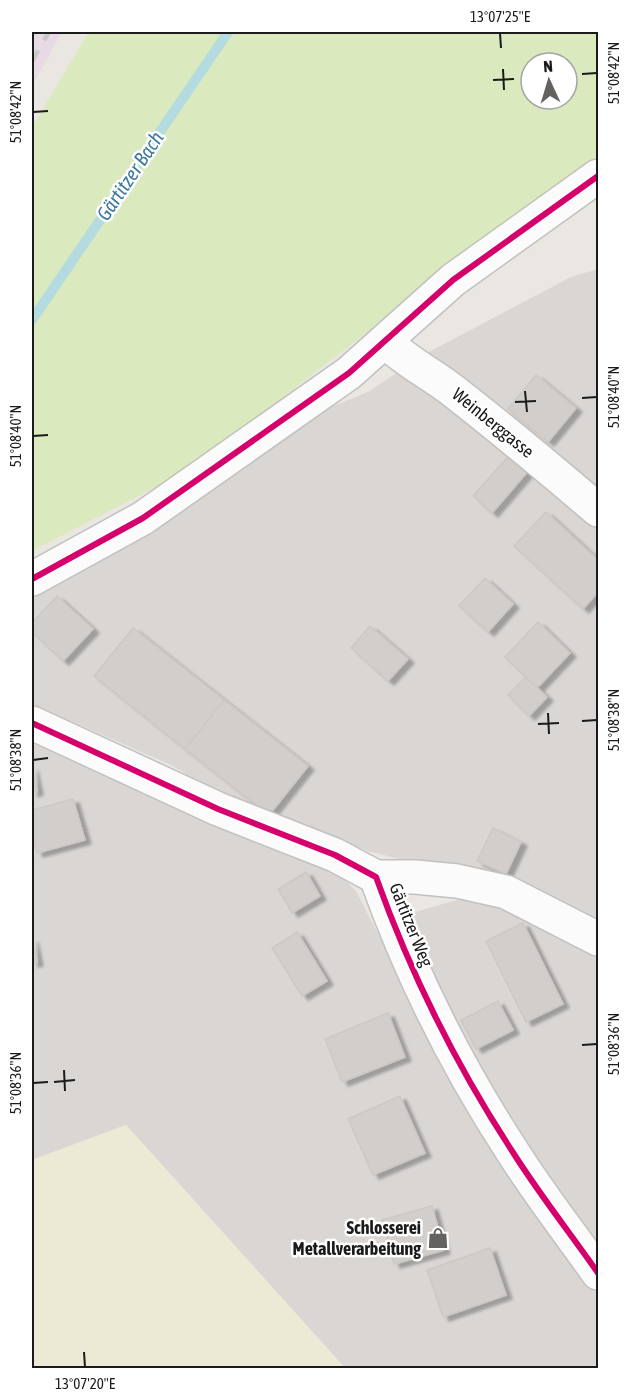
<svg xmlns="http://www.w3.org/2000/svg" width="630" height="1400" viewBox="0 0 630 1400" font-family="'Asap Condensed',sans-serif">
<defs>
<filter id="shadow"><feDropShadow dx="6" dy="4" stdDeviation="1.5" flood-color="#0004"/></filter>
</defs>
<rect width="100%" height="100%" fill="#eae6e2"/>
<!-- residential -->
<path fill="#d9d6d4" d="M598,269V926L410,862L368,851L337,839V872L356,891L420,1016L505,1166L598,1295V1368H345L126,1125L32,1160V743L211,824L223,796L171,765L32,704V598L147,527L331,407L368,392L425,354L571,277Z
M464,898H481L598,951V1249L527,1148L441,1003L408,914Z"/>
<!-- industrial -->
<path fill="#e8dae4" d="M32,32H62L32,86Z"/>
<!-- farmland -->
<path fill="#ecead4" d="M126,1125L345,1368H32V1160Z"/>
<!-- grass -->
<path fill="#dae9be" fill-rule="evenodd" d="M89,32H598V164L453,266L187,471L32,551V127ZM531,63H567V99H531Z"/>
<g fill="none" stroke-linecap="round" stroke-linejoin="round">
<!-- stream -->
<path stroke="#b3dbe0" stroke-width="10" d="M32,320L228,32"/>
</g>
<!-- building -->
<path fill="#d2cecb" stroke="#cdc8c4" stroke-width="1.5" filter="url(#shadow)" d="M536,375L576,408L548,442L508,409Z
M516,448L534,464L492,513L473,496Z
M546,512L598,560V592L583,609L514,546Z
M485,578L513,604L488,632L459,606Z
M57,596L93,629L63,661L32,632V623Z
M538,622L570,653L537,688L505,657Z
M370,626L408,659L388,681L351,648Z
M133,628L224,700L185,749L94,676Z
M526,677L547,697L529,716L508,695Z
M224,700L308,766L269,815L185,749Z
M32,767L37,791L32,793Z
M73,799L85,840L37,853L32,833V810Z
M493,828L521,842L506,874L477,861Z
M306,872L320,896L292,913L278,889Z
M523,923L563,1004L526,1022L486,941Z
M297,932L327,981L302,996L272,948Z
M32,938L37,962L32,963Z
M498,1001L513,1030L476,1049L461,1020Z
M388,1013L405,1057L342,1082L325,1039Z
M400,1096L425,1153L373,1175L348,1119Z
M432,1206L444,1250L394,1264L382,1220Z
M490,1248L506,1295L443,1317L427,1270Z"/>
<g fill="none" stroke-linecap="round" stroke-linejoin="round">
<defs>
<path id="minor" d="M385,341C405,361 430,373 452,390C502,429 550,469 598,510
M32,579L143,518L349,373L453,280L598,176
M32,723L218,809L335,855L376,877C411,975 457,1067 514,1154C540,1195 570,1233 598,1273
M376,877H415L457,881L506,892L598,939"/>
</defs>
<!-- minor casing -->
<use href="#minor" stroke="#c2c1bf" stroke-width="36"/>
<!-- minor -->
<use href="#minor" stroke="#fcfbfb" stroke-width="33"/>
<!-- rail -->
<path stroke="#c9c8c8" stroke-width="4.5" stroke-dasharray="12 12" stroke-linecap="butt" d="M32,61L49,32"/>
<defs>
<path id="cycleway" d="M32,579L143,518L349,373L453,280L598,176
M32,723L218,809L335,855L376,877C411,975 457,1067 514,1154C540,1195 570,1233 598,1273"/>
</defs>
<!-- cycleway casing -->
<use href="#cycleway" stroke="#fff" stroke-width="10"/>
<!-- cycleway -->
<use href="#cycleway" stroke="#d6006c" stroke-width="6"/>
</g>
<!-- ticks -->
<path fill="none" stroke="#1b1b1b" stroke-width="2" d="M500,33L501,48M503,69L504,90M582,74L597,73M493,80L514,79M33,112L48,111M525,391L527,412M582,398L597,397M515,402L536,401M33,436L48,435M548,713L549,734M582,721L597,720M538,724L559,723M33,760L48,758M582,1045L597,1044M64,1070L65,1091M54,1082L75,1080M33,1083L48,1082M84,1352L85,1367"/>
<!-- icons -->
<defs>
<symbol id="shop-bare" viewBox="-9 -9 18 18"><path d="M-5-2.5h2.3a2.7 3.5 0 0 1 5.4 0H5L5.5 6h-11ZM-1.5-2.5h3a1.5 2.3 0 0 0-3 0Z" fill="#636261" stroke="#fff" stroke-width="2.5" paint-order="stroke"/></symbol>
</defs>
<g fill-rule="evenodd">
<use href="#shop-bare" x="423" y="1223" width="30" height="30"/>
</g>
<g text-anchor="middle" stroke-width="5" stroke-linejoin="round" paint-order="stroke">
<!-- street labels -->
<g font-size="18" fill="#1b1b1b" stroke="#fff">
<text transform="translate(493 423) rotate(39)" y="6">Weinberggasse</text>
<text transform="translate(411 925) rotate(68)" y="6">Gärtitzer Weg</text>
</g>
<!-- poi labels -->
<g font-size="18" font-weight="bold" fill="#1b1b1b" stroke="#fff" text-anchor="end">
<text x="421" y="1234">Schlosserei<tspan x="421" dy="21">Metallverarbeitung</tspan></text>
</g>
<!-- water labels -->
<g font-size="20" font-style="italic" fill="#3d789f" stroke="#fff">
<text transform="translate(130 176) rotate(-56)" y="7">Gärtitzer Bach</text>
</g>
</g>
<!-- border -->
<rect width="630" height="1400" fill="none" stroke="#ffffff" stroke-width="66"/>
<!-- north arrow -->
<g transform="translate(549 81) rotate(356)"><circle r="28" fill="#ffffff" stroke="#a4a4a4" stroke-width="1.5"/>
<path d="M0-4.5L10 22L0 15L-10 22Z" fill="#636261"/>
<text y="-9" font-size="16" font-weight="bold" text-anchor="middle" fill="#1b1b1b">N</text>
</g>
<rect x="33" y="33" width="564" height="1334" fill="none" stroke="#1b1b1b" stroke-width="2"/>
<g font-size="15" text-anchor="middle" fill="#1b1b1b">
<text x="500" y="22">13°07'25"E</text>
<text transform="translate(614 73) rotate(-90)" y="5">51°08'42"N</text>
<text transform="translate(16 112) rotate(-90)" y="5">51°08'42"N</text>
<text transform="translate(614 397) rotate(-90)" y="5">51°08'40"N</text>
<text transform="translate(16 436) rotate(-90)" y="5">51°08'40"N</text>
<text transform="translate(614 720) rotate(-90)" y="5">51°08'38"N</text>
<text transform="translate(16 760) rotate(-90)" y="5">51°08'38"N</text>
<text transform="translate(614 1044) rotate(-90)" y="5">51°08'36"N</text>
<text transform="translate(16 1083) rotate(-90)" y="5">51°08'36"N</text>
<text x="85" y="1389">13°07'20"E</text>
</g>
</svg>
